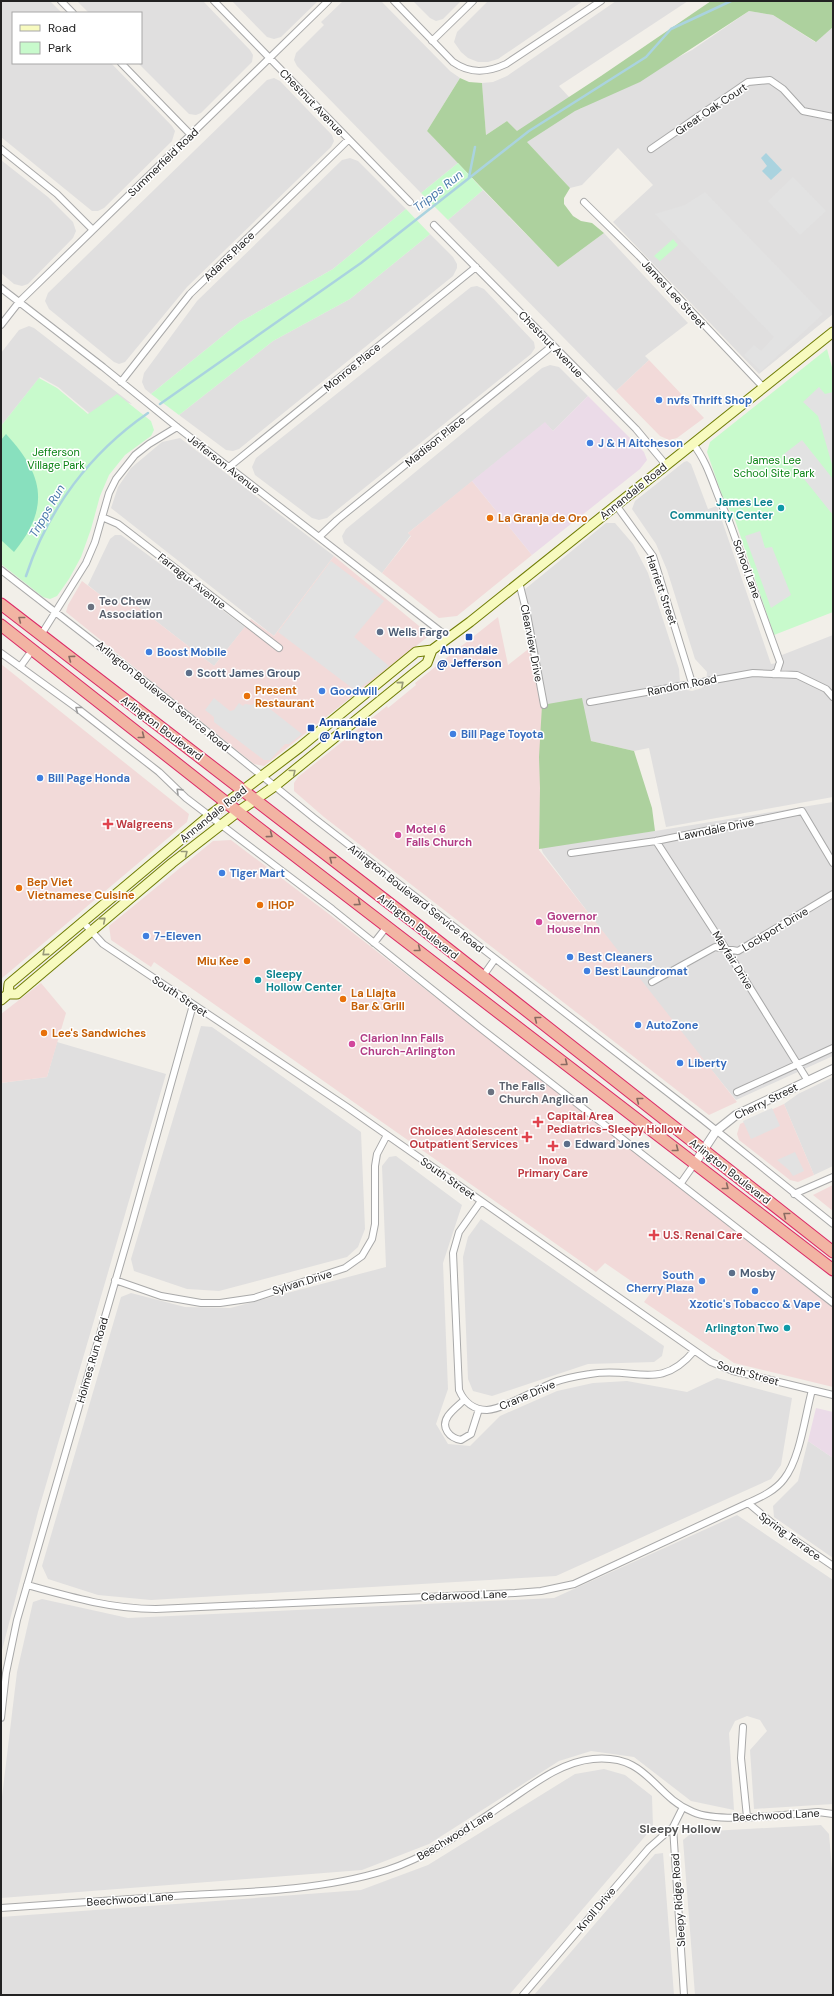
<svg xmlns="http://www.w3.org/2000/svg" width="834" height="1996" viewBox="0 0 834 1996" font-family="'DM Sans',sans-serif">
<rect width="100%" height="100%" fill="#f2efe9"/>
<!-- residential -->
<path fill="#e0dfdf" d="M1,1H50L62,13H13V63H111L172,126L175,131L172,141L104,208L98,211H92L1,137Z
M77,1H203L250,50L253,55L252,62L201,113L196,115L189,114L138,63H141V13H89Z
M232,1H318L281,37L274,39L267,37Z
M343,1H381L450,71L460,78L427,131L458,163L421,193L297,66L294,60L296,53L324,25L321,22Z
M413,1H461L443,19L436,21L430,18Z
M488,1H583L498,59L488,62H478L468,58L461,52L454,42L457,32Z
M616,1H688L559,86L580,109L692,50L749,11L773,15L815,42L833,27V314L759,374L613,222L653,185L618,148L582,185L570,188L507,121L486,135L482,83L493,82L507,76Z
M274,78L280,81L332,135L334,141L331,147L187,287L125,362L119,364L114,362L49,309L45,301L48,293L267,80Z
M350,158L358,161L406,209L333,269L240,322L151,394L145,389L142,382L144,373L197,301L342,160Z
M1,160L48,197L73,222L76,231L73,238L28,284L22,286L14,284L1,273Z
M483,190L558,267L604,233L688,323L645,356L649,360L616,391L448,220Z
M430,234L453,257L457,264V268L453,276L239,449L233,451L226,450L179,415L273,341L350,299Z
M477,286L484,289L534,342L535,348L531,354L327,518L319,520L312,518L255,475L252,467L256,458L471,287Z
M29,326L34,328L132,404L125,402L79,424L89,413L58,387L40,377L1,426V353L19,330Z
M550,365L559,367L588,396L553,431L545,423L408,533L411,535L382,573L344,543L342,536L346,529L542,368Z
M180,438L334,556L274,636L111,508L118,487L131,468L162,442Z
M687,461L691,464L708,509L717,506L771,664L784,662L782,655L833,635V797L666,827L649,748L634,751L591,741L542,705L519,594L606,523H615L633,544L648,573L679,669L680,684L687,690L692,691L702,688L706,683L707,672L695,659L667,570L656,544L632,509L635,501L684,462Z
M115,535H121L245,627L214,666L125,597L116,608L88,585L110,539Z
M833,802V1056L736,1100L653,998L543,853L540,845L655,831Z
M201,1026L212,1027L361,1132L365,1229L358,1247L347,1257L219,1291L187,1289L134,1271L131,1259Z
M57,1042L166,1074L38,1512L1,1654V1083L47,1077Z
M833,1077V1166L814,1175L784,1104L798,1094Z
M396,1156L462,1205L443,1263L448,1389L436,1424L448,1444L470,1446L500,1416L557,1391L593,1383L627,1381L687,1392L717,1378L792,1398L781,1465L771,1479L556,1576L151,1600L98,1595L48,1579L42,1566L121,1297L131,1293L185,1307L230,1308L386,1267L382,1166L389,1157Z
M481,1219L664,1346L662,1356L654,1362L588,1364L492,1396L473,1391L468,1379L463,1257L468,1237Z
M808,1441L833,1458V1558L774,1517L773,1506L798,1481Z
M737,1515L833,1580V1804L754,1809L750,1750L767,1731L760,1720L747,1716L735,1721L729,1733L734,1810L691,1801L634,1757L591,1751L559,1761L429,1844L362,1870L1,1898V1805L17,1672L33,1602L42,1599L128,1618L554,1598Z
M604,1769L625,1775L652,1796L653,1827L509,1995H1V1917L361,1890L428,1865L575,1774Z
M821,1825L829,1834L833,1880V1995H695L683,1840L693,1832Z
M663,1853L674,1995H534L655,1854Z"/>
<!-- commercial -->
<path fill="#f2dad9" d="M649,360L704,418L677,438L669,440L660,436L616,391Z
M472,481L532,555L457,616L439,618L382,573L411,536L408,533Z
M334,556L430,635L264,766L254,764L66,612L68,605L82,581L116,607L125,597L214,666L251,619L274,636Z
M498,617L508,665L531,647L542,705L539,850L737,1102L709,1115L324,817L294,791V783L298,777L387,706L388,708L416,685L415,683Z
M1,664L189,814L187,822L1,979Z
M231,840L329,914L833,1308V1387L734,1363L644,1302L650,1294L605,1263L596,1272L154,962L151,967L111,940L109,926L213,841Z
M41,983L66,1013L47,1077L1,1083V1014Z
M784,1104L814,1175L798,1182L790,1180L739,1140L737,1134L740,1124Z
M833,1185V1211L813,1195Z"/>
<!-- industrial -->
<path fill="#ebdbe8" d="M588,396L644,452L647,460L640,469L532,555L472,481L545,422L553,431Z
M816,1408L833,1412V1458L808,1441Z"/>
<!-- forest -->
<path fill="#add19e" d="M711,1H833V27L816,42L773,15L749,11L640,82L575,111L527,142L570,188L564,198V204L573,216L581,221L592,223L604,233L558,267L427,131L460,78L469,82L482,83L486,135L507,121L517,131L601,76Z
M582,698L591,741L634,751L652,808L655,831L539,849L540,788L539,757L542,705Z"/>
<!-- park -->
<path fill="#c8facc" d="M458,163L483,190L448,220L421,193Z
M406,209L430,234L350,299L273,341L179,415L151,394L240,322L333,269Z
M673,239L678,245L660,261L654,256Z
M827,349L833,371V612L774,635L733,514L725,504L707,452L710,442Z
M39,378L57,388L88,414L117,394L151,421L154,430L151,436L125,455L109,475L100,496L91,529L81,557L69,579L57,596L50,599L43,597L1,564V426Z"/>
<!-- pitch -->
<path fill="#88e0be" d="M6,434C43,474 51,507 14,552L1,540V440Z"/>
<!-- parking -->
<path fill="#e2e2e2" d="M793,177L826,211L800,235L768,201Z
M705,192L823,314L761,371L744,355L754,345L761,351L774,337L655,214L685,205Z
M819,387L825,394L833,392V468L818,416L803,402Z
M802,440L833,479V515L784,454Z
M760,531L765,548L772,547L791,595L771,608L745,536Z
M331,561L384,601L354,637L389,666L356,691L278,632Z
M214,698L230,711L234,710L239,703L243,706L245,704L252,705L256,702L265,705L302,734L289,744H285L270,760H264L214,722V717L205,710Z
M772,1108L780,1126L751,1139L743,1121Z
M795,1152L804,1171L793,1176L789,1170L777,1160Z"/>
<!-- water -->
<path fill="#aad3df" d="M766,153L782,170L771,180L762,171L767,166L761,158Z"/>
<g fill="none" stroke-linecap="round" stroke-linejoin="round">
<!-- stream -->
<path stroke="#aad3df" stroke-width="2.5" d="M469,177L475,147
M160,404L361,263L529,131L646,57L671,29L731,1
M26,576C48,509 90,453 148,413"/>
<defs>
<path id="minor" d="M61,1L73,13
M214,1L410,202
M394,1L453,62C470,74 487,73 506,64L601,1
M432,41L473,1
M121,63L191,135
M1,149L57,194L93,230
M651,149L748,82L770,80L783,89L803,111L833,117
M584,202L639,256L763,387
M434,225L636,429L666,465
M1,288L103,367L177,427L449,638
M1,325L19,302L328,1
M121,382L190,294L348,140
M693,444C710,465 715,494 728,518L780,662L777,671L773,674
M229,467L476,267
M616,505L653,556L692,683
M102,517L118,524L279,648
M319,537L337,520L552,346
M1,570L152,687L314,818L702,1119L833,1224
M519,582L527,614L544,705
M41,635L86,563L95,542L109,493L116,479L135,455L149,444L177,427
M1,653L77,708L159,772L186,798L332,909L479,1027L833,1303
M20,667L33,649
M590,702L753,673L797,675L826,689L833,697
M656,841L726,949L808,1081
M571,853L656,841L802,811L833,863
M82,921L103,944L347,1107L711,1362L733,1371L833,1395
M374,943L388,925
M483,976L495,959
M652,982L715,947L738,951L833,894
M737,1092L833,1048
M681,1183L695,1163
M794,1194L833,1177
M481,1201L459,1232L453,1253L459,1390C464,1402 474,1410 487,1410C504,1409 535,1390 552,1383C564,1378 577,1376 590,1374C635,1366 660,1392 694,1351
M115,1280L161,1296L201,1303H220L254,1298L345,1268L362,1256L372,1239L375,1224V1166L377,1154L387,1135
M464,1400C459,1405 452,1410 448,1416C440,1428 450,1438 461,1440L471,1434L479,1409
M748,1503L783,1532L833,1566
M27,1585C70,1597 111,1609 156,1609L515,1593L541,1591L574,1584L748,1503C761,1497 775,1491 784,1479C800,1459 805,1416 812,1390
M1,1718L6,1673L17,1620L131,1227L193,1005
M743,1727L741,1758L747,1817
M683,1807L673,1827L684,1995
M1,1908C63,1904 126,1899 188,1895C254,1892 323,1890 387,1870C430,1856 467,1829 504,1804C531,1786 560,1762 593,1759C649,1754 652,1795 693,1812C720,1824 787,1814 818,1812L833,1814
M523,1995L649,1848L673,1827"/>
<path id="tertiary" d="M695,1163L716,1131L736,1115L833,1069"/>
<path id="secondary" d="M8,994L9,984L209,816L299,748L416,652L432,650L470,622L833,332
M1,1000L8,994H17L172,863L239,811L275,786L413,674L427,663L432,650"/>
<path id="trunk" d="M1,604L424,930L833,1252
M1,625L251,822L833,1270"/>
</defs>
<!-- minor casing -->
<use href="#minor" stroke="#a9a9a9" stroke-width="8"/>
<!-- tertiary casing -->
<use href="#tertiary" stroke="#a9a9a9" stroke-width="10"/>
<!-- secondary casing -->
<use href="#secondary" stroke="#707d05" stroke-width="11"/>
<!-- trunk casing -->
<use href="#trunk" stroke="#dc2a67" stroke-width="13"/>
<!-- minor -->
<use href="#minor" stroke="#fff" stroke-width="6"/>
<!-- tertiary -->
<use href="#tertiary" stroke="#fff" stroke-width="8"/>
<!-- secondary -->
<use href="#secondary" stroke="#f7fabf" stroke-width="9"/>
<!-- trunk -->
<use href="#trunk" stroke="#f2b4a3" stroke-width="11"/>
</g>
<!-- one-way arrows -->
<defs><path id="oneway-chevron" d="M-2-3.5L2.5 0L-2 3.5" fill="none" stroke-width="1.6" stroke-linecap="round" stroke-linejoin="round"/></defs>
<g stroke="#8a6b62">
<use href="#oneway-chevron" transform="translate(21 619) rotate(-142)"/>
<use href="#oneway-chevron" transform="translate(71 658) rotate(-143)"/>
<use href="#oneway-chevron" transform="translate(142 736) rotate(38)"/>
<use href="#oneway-chevron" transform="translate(270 835) rotate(37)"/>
<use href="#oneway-chevron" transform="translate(332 859) rotate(-142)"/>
<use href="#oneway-chevron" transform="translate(358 903) rotate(37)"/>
<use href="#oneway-chevron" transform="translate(418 949) rotate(38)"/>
<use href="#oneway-chevron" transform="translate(537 1019) rotate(-142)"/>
<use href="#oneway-chevron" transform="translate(565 1063) rotate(38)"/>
<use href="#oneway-chevron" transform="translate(639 1100) rotate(-142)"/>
<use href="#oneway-chevron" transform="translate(676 1149) rotate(38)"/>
<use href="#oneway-chevron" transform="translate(726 1187) rotate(38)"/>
<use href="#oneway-chevron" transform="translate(786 1215) rotate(-142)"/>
</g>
<g stroke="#979978">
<use href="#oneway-chevron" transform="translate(401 684) rotate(-40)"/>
<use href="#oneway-chevron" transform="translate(293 772) rotate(-39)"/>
<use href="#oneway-chevron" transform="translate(185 853) rotate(-38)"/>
<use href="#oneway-chevron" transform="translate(103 920) rotate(-41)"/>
<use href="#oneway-chevron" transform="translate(45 953) rotate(139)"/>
</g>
<g stroke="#9c9c9c">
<use href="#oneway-chevron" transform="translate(78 709) rotate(-142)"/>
<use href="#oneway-chevron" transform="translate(179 791) rotate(-136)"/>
</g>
<!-- markers -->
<g fill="#3f7fe0" stroke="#fff" stroke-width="1.5">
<circle cx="659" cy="400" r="4"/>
<circle cx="590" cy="443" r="4"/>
<circle cx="149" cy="652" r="4"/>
<circle cx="322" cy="691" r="4"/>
<circle cx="453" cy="734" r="4"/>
<circle cx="40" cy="778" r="4"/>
<circle cx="222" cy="873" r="4"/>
<circle cx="146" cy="936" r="4"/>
<circle cx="570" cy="957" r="4"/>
<circle cx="587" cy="971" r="4"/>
<circle cx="638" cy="1025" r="4"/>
<circle cx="680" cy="1063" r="4"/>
<circle cx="702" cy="1281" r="4"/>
<circle cx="755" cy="1291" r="4"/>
</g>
<g fill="#0f9aa8" stroke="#fff" stroke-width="1.5">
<circle cx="781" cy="508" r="4"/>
<circle cx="258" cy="980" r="4"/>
<circle cx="787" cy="1328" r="4"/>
</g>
<g fill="#e8710a" stroke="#fff" stroke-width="1.5">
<circle cx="490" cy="518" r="4"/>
<circle cx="247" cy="696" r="4"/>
<circle cx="19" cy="888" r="4"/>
<circle cx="260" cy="905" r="4"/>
<circle cx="247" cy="961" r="4"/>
<circle cx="343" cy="999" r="4"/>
<circle cx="44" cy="1033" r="4"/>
</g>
<g fill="#6b7280" stroke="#fff" stroke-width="1.5">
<circle cx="91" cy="607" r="4"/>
<circle cx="491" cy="1092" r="4"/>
</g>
<g fill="#5c6f8a" stroke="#fff" stroke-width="1.5">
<circle cx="380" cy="632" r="4"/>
<circle cx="189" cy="673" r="4"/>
<circle cx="567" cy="1144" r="4"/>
<circle cx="732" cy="1273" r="4"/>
</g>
<g fill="#1a4fb4" stroke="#fff" stroke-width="1.5">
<rect x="465" y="633" width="8" height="8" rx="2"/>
<rect x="307" y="724" width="8" height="8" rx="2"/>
</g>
<g fill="#e0444e" stroke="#fff" stroke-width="1.5">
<path d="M106 818h4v4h4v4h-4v4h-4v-4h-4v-4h4z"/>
<path d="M536 1116h4v4h4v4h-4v4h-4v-4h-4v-4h4z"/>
<path d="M525 1131h4v4h4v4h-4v4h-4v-4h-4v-4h4z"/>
<path d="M551 1140h4v4h4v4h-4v4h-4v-4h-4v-4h4z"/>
<path d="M652 1229h4v4h4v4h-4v4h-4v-4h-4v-4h4z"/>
</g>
<g fill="#d1479c" stroke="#fff" stroke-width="1.5">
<circle cx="398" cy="835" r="4"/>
<circle cx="539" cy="922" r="4"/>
<circle cx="352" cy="1044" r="4"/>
</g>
<g text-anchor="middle" stroke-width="3" stroke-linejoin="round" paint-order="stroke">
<!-- street labels -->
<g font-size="11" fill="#222" stroke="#fff">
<text transform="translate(312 102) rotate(46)" y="4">Chestnut Avenue</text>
<text transform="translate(711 109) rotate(-34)" y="4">Great Oak Court</text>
<text transform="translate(163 162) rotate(-44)" y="4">Summerfield Road</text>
<text transform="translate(229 256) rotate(-44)" y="4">Adams Place</text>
<text transform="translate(674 294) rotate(47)" y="4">James Lee Street</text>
<text transform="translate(551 344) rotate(46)" y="4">Chestnut Avenue</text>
<text transform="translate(352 367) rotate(-39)" y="4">Monroe Place</text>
<text transform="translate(435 441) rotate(-39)" y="4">Madison Place</text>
<text transform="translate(224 464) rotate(38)" y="4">Jefferson Avenue</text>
<text transform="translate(633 491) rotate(-39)" y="4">Annandale Road</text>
<text transform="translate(747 569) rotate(70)" y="4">School Lane</text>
<text transform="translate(192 581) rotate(38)" y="4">Farragut Avenue</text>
<text transform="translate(662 590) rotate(71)" y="4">Harriett Street</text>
<text transform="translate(532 643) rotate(79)" y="4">Clearview Drive</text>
<text transform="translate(682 685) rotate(-11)" y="4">Random Road</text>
<text transform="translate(163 696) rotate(39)" y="4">Arlington Boulevard Service Road</text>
<text transform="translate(162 728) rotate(37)" y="4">Arlington Boulevard</text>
<text transform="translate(213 814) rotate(-39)" y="4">Annandale Road</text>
<text transform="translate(716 829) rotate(-11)" y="4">Lawndale Drive</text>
<text transform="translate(416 898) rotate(38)" y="4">Arlington Boulevard Service Road</text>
<text transform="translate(418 926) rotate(38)" y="4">Arlington Boulevard</text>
<text transform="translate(775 929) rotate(-31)" y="4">Lockport Drive</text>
<text transform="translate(733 960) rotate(58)" y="4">Mayfair Drive</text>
<text transform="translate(180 996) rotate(34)" y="4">South Street</text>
<text transform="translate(766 1101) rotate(-26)" y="4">Cherry Street</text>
<text transform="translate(730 1171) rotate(38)" y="4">Arlington Boulevard</text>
<text transform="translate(448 1178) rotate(35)" y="4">South Street</text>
<text transform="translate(302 1282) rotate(-17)" y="4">Sylvan Drive</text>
<text transform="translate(92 1360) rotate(-74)" y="4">Holmes Run Road</text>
<text transform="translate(748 1373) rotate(16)" y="4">South Street</text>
<text transform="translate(527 1395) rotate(-23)" y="4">Crane Drive</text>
<text transform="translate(790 1536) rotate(36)" y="4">Spring Terrace</text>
<text transform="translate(464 1595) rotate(-2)" y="4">Cedarwood Lane</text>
<text transform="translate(776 1815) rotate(-3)" y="4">Beechwood Lane</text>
<text transform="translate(455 1835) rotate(-31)" y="4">Beechwood Lane</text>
<text transform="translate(130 1899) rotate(-4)" y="4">Beechwood Lane</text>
<text transform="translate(678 1900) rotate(-94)" y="4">Sleepy Ridge Road</text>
<text transform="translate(596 1909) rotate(-50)" y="4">Knoll Drive</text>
</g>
<!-- shop labels -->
<g font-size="11" font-weight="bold" fill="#366cbe" stroke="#fff" text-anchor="start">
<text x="667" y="404">nvfs Thrift Shop</text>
<text x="598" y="447">J &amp; H Aitcheson</text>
<text x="157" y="656">Boost Mobile</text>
<text x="330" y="695">Goodwill</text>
<text x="461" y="738">Bill Page Toyota</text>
<text x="48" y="782">Bill Page Honda</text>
<text x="230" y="877">Tiger Mart</text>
<text x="154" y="940">7-Eleven</text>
<text x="578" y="961">Best Cleaners</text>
<text x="595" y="975">Best Laundromat</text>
<text x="646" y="1029">AutoZone</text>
<text x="688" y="1067">Liberty</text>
<text x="694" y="1279" text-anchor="end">South<tspan x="694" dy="13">Cherry Plaza</tspan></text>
<text x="755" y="1308" text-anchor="middle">Xzotic's Tobacco &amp; Vape</text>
</g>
<!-- park labels -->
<g font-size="11" fill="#0c8416" stroke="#fff">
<text x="56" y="456">Jefferson<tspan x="56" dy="13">Village Park</tspan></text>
<text x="774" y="464">James Lee<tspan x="774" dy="13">School Site Park</tspan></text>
</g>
<!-- culture labels -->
<g font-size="11" font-weight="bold" fill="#0d838f" stroke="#fff" text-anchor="end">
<text x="773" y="506">James Lee<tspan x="773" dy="13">Community Center</tspan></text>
<text x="266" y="978" text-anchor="start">Sleepy<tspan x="266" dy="13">Hollow Center</tspan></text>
<text x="779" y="1332">Arlington Two</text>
</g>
<!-- food labels -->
<g font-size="11" font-weight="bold" fill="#c56008" stroke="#fff" text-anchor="start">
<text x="498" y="522">La Granja de Oro</text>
<text x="255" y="694">Present<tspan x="255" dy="13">Restaurant</tspan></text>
<text x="27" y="886">Bep Viet<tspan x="27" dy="13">Vietnamese Cuisine</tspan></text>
<text x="268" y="909">IHOP</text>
<text x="239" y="965" text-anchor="end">Miu Kee</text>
<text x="351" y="997">La Llajta<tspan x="351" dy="13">Bar &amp; Grill</tspan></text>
<text x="52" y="1037">Lee's Sandwiches</text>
</g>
<!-- worship labels -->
<g font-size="11" font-weight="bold" fill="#5b616d" stroke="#fff" text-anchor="start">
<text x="99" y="605">Teo Chew<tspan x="99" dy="13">Association</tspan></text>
<text x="499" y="1090">The Falls<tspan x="499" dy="13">Church Anglican</tspan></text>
</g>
<!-- service labels -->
<g font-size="11" font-weight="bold" fill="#4e5e75" stroke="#fff" text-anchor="start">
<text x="388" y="636">Wells Fargo</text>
<text x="197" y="677">Scott James Group</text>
<text x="575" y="1148">Edward Jones</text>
<text x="740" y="1277">Mosby</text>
</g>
<!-- transit labels -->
<g font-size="11" font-weight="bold" fill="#164399" stroke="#fff">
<text x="469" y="654">Annandale<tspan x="469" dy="13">@ Jefferson</tspan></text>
<text x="319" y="726" text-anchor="start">Annandale<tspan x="319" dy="13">@ Arlington</tspan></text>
</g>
<!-- health labels -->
<g font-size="11" font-weight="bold" fill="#be3a42" stroke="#fff" text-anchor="start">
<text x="116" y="828">Walgreens</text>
<text x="547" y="1120">Capital Area<tspan x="547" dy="13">Pediatrics-Sleepy Hollow</tspan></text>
<text x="518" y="1135" text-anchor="end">Choices Adolescent<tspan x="518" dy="13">Outpatient Services</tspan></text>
<text x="553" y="1164" text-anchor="middle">Inova<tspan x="553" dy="13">Primary Care</tspan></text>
<text x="663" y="1239">U.S. Renal Care</text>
</g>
<!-- hotel labels -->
<g font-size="11" font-weight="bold" fill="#b23c85" stroke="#fff" text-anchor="start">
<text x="406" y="833">Motel 6<tspan x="406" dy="13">Falls Church</tspan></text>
<text x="547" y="920">Governor<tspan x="547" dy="13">House Inn</tspan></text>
<text x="360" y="1042">Clarion Inn Falls<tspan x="360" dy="13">Church-Arlington</tspan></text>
</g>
<!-- water labels -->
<g font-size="12" font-style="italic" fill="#4a7aab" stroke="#fff">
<text transform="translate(438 191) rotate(-38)" y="4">Tripps Run</text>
<text transform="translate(47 511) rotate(-60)" y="4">Tripps Run</text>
</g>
<!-- neighbourhood labels -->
<g font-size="12" font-weight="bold" fill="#555" stroke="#fff">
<text x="680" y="1833">Sleepy Hollow</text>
</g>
</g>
<!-- border -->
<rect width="834" height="1996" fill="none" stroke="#222222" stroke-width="4"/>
<!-- legend -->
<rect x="12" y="12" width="130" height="52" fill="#ffffff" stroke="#a7a7a7"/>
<rect x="20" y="25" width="20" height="6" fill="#f7fabf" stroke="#a7a7a7"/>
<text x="48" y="32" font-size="12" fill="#222222">Road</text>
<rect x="20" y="42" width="20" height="12" fill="#c8facc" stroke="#a7a7a7"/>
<text x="48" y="52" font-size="12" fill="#222222">Park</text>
</svg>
